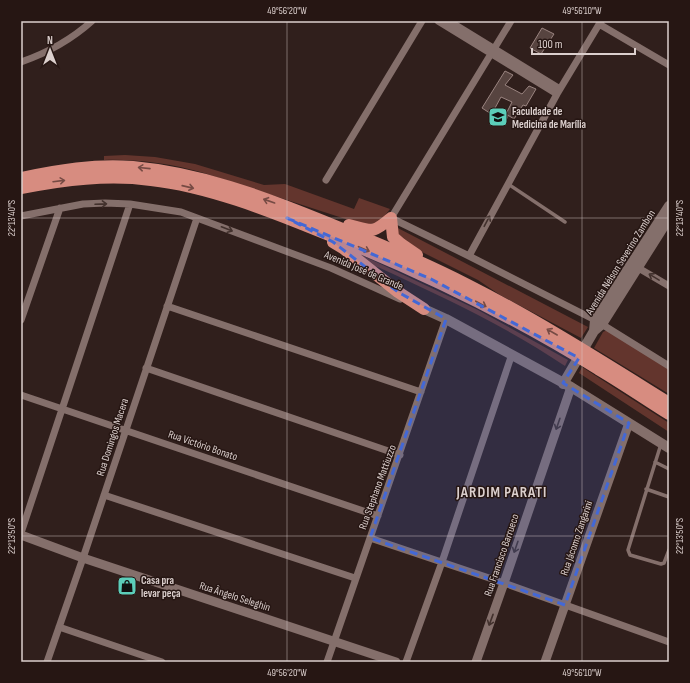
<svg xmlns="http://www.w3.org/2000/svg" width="690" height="683" viewBox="0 0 690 683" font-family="'Sofia Sans Condensed',sans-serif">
<rect width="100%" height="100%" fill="#301f1c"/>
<!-- green -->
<path fill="#63352d" d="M125,155L155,157L195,164L264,185L285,184L354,209L359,198L390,209L380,222L364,225L204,173C171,164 139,159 104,160V156Z
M394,226L588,327L581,338L500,295L478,280L402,242Z
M355,252L478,310L568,360L565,366C507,327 443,297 380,268L369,264Z
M605,331H608L669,369V394L594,348L603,332Z
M582,367L669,423V432L579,373Z"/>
<!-- building -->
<path fill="#574440" stroke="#9a8480" d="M542,28L554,34L541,54L530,48Z
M505,71L513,75L505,85L522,94L529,86L536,89L526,106L523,105L514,119L506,114L512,102L501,97L495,108L508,116L505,123L482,108Z"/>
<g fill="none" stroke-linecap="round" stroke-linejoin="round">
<!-- service -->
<path stroke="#846f6b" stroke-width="3.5" d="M508,184L565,222
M661,444L628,550L630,555L661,564L664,563L669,550
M655,462L669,469
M646,489L669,497"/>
<!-- minor -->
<path stroke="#846f6b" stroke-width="7" d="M438,21L557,94
M449,21L560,89
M511,21L391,218L469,256L595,320L669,366
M599,24L669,65
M21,62C47,53 72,39 92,21
M326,180L422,21
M21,216L83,204L105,203L130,204L181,212L331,268L400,299
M469,256L557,94L601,21
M635,266L669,286
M167,306L421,392
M21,320L60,208
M146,368L400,455
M21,395L378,516
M104,495L355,578
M21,533L130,204
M370,538L504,583L669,642
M59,627L162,662
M47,662L83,558L197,218
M327,662C366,548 407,434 446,319
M406,662L442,562L512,354"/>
<!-- tertiary -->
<path stroke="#846f6b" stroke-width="9" d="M21,535L83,558L396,662
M476,662L504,583L571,387
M545,662L629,423"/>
<!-- secondary -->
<path stroke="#846f6b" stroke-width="10" d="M424,309L446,319L571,387L669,448
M594,331L595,320L669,206
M563,384L594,331L602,324L669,218"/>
<!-- motorway -->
<path stroke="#d78c80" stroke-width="12" d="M21,178C58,170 95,164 133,167C199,173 262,196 323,221C372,241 421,261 468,285C537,320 603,362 669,403
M21,188C64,180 107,174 151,180C206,186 268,210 319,231C415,269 510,314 598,369C622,383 645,399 669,414
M391,218L393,237L401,244L417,255
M349,225C373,231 372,234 391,218
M333,242L343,248L398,292L424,309"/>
</g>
<!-- one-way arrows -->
<defs><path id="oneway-shaft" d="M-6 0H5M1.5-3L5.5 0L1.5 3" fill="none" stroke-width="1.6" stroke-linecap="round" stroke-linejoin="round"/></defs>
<g stroke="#764b44">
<use href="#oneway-shaft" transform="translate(144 168) rotate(-174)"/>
<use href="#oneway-shaft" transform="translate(59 181) rotate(-7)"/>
<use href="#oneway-shaft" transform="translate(188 187) rotate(13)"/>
<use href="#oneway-shaft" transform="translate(269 201) rotate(-161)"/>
<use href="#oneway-shaft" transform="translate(364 249) rotate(23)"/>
<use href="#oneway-shaft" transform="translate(481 304) rotate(28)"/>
<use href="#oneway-shaft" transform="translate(552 332) rotate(-150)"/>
</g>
<g stroke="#42312d">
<use href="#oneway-shaft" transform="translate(101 204) rotate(-2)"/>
<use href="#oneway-shaft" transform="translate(487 221) rotate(-62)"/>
<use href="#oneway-shaft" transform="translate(227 229) rotate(21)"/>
<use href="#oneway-shaft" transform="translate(654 277) rotate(-149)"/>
<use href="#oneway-shaft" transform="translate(558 424) rotate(109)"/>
<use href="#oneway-shaft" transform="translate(516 547) rotate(109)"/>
<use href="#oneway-shaft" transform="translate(491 620) rotate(110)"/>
</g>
<!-- marked area -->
<path fill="#4368d6" fill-opacity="0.2" stroke="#4368d6" stroke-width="3" stroke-dasharray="8 5" stroke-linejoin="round" d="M287,218L431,279L579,358L563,383L629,423L565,605L370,538L446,319L398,292L333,242Z"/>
<!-- ticks -->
<path fill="none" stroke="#dbcfcd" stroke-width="1" stroke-opacity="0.45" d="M287,21V662M582,21V662M21,218H669M21,536H669"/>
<!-- icons -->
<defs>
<symbol id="school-square" viewBox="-11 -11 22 22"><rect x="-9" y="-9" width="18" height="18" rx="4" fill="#5cceba" stroke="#261613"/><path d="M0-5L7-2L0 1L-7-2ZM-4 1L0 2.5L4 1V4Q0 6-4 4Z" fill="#111"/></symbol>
<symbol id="shop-square" viewBox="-11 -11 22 22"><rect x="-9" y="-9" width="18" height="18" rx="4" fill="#5cceba" stroke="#261613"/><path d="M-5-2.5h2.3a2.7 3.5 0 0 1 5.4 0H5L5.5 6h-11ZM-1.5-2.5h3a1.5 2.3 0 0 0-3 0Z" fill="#111"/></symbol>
</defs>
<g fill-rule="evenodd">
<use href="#school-square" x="487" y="106" width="22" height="22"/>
<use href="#shop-square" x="116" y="575" width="22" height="22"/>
</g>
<g text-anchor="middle" stroke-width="3" stroke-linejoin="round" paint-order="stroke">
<!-- poi labels -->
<g font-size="11" font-weight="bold" fill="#dbcfcd" stroke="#261613" text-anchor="start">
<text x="512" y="115">Faculdade de<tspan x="512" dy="13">Medicina de Marília</tspan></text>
<text x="141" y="584">Casa pra<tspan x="141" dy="13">levar peça</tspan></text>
</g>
<!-- street labels -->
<g font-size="11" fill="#dbcfcd" stroke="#261613">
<text transform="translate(620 262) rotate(-58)" y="4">Avenida Nélson Severino Zambon</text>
<text transform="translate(364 270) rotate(23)" y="4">Avenida José de Grande</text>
<text transform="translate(112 437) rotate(-72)" y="4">Rua Domingos Macera</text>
<text transform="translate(203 445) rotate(19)" y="4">Rua Victório Bonato</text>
<text transform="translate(377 487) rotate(-70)" y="4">Rua Stephano Mattiuzzo</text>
<text transform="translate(576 538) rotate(-71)" y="4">Rua Jácomo Zangarini</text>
<text transform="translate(501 555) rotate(-71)" y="4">Rua Francisco Barrueco</text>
<text transform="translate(235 596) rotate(18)" y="4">Rua Ângelo Seleghin</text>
</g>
<!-- district labels -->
<g font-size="15" font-weight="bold" letter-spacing="1" fill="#dbcfcd" stroke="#261613">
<text x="502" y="497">JARDIM PARATI</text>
</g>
</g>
<!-- border -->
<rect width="690" height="683" fill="none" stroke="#261613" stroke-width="44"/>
<!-- north arrow -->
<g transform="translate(50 50)" stroke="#261613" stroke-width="3" paint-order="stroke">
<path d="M0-3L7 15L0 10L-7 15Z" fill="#dbcfcd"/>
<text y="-6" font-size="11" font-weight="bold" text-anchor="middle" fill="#dbcfcd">N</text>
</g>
<!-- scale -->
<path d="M532 48v6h103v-6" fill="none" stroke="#dbcfcd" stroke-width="2"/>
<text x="538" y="48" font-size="12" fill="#dbcfcd" stroke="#261613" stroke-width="3" paint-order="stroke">100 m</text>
<rect x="22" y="22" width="646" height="639" fill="none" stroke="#dbcfcd" stroke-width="1.5"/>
<g font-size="10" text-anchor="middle" fill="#dbcfcd">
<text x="287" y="14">49°56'20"W</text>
<text x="582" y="14">49°56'10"W</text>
<text transform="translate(11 218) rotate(-90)" y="4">22°13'40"S</text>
<text transform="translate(679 218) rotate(-90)" y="4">22°13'40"S</text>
<text transform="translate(11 536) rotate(-90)" y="4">22°13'50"S</text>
<text transform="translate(679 536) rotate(-90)" y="4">22°13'50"S</text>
<text x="287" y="676">49°56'20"W</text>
<text x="582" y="676">49°56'10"W</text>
</g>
</svg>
